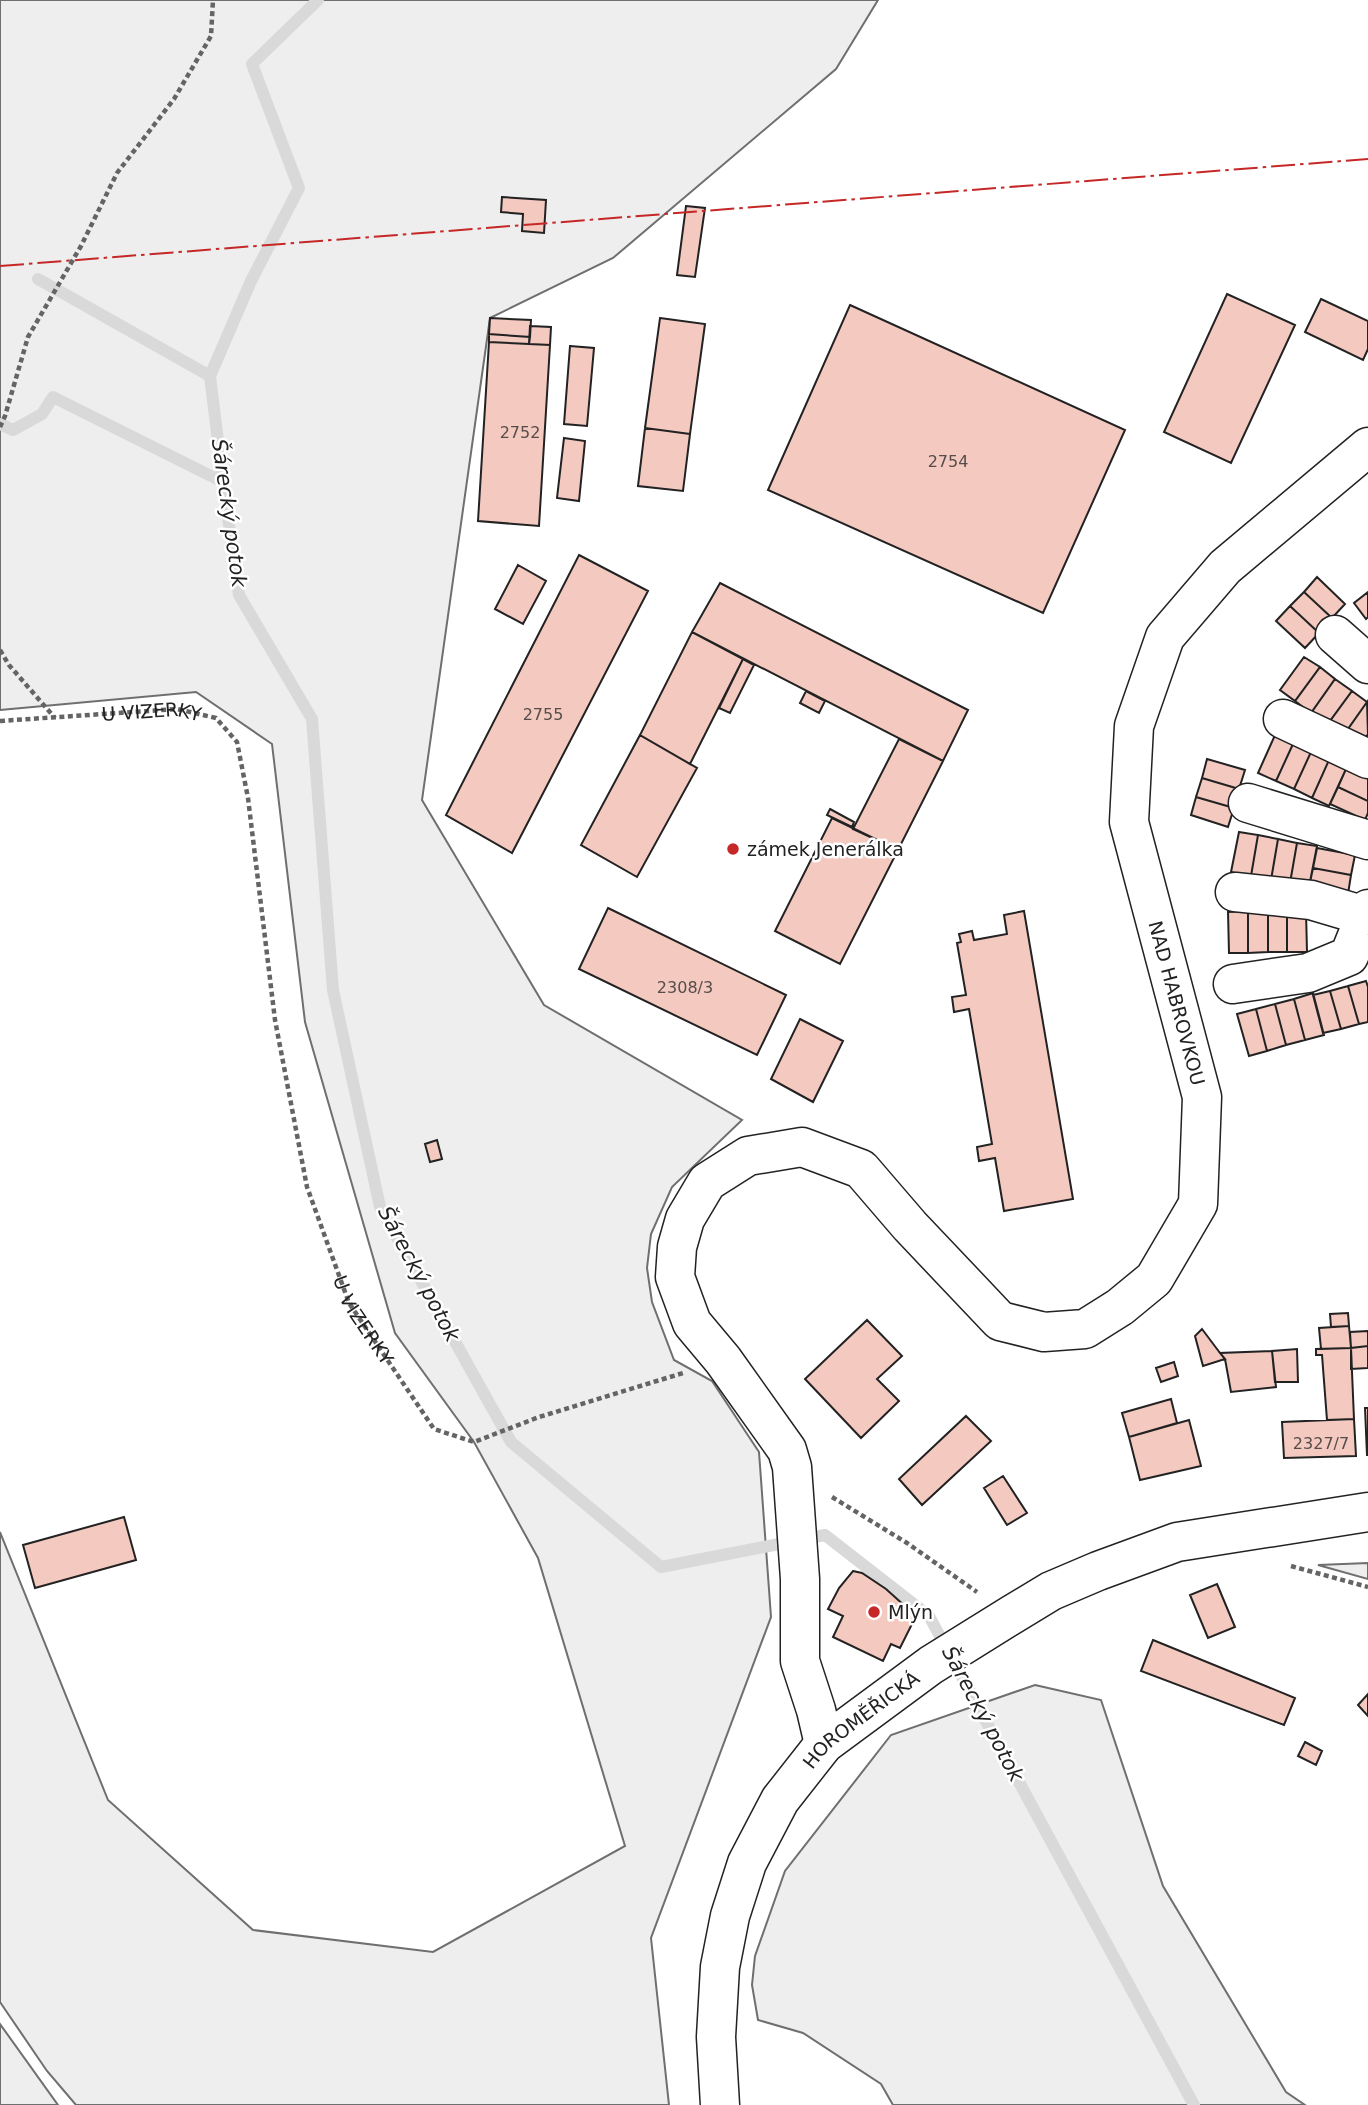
<svg xmlns="http://www.w3.org/2000/svg" width="1368" height="2105" viewBox="0 0 1368 2105" font-family="'DejaVu Sans',sans-serif">
<rect width="100%" height="100%" fill="#fff"/>
<!-- green -->
<path fill="#eee" stroke="#6f6f6f" stroke-width="2" d="M0,0H878L836,69L613,258L490,318L422,800L544,1005L742,1120L672,1187L651,1234L647,1268L652,1302L674,1360L712,1381L759,1452L771,1617L651,1938L669,2105H76L47,2071L0,2002V1532L108,1800L253,1930L433,1952L625,1846L538,1558L474,1442L395,1333L305,1022L272,744L196,692L0,710Z
M1368,1563V1579L1318,1565Z
M1035,1685L1101,1700L1163,1886L1286,2092L1305,2105H893L881,2084L803,2033L758,2020L752,1985L755,1956L785,1871L891,1735Z
M0,2024L58,2105H0Z"/>
<g fill="none" stroke-linecap="round" stroke-linejoin="round">
<!-- stream -->
<path stroke="#d9d9d9" stroke-width="12" d="M318,0L252,64L299,188L251,281L210,376L223,482L239,595L312,719L333,990L380,1207L511,1442L661,1567L825,1535L929,1616L1194,2105
M38,279L210,376
M0,424L13,430L42,414L53,397L223,482"/>
</g>
<!-- building -->
<path fill="#f3c9c0" stroke="#222" stroke-width="2" d="M502,197L546,200L544,233L522,231L523,214L501,212Z
M686,206L705,208L695,277L677,275Z
M1227,294L1295,325L1231,463L1164,432Z
M1321,299L1368,321V349L1363,360L1305,332Z
M850,305L1125,430L1043,613L768,490Z
M490,318L531,320L530,337L489,334Z
M660,318L705,324L690,434L645,428Z
M530,326L551,327L550,345L529,344Z
M489,334L530,337L529,344L489,342Z
M489,342L550,345L539,526L478,521Z
M570,346L594,348L587,426L564,424Z
M645,428L690,434L683,491L638,486Z
M564,438L585,441L579,501L557,498Z
M579,555L648,591L512,853L446,815Z
M518,565L546,581L523,624L495,609Z
M1317,577L1345,604L1332,618L1304,592Z
M720,583L968,710L943,761L692,632Z
M1304,592L1332,618L1319,633L1290,606Z
M1368,592V617L1366,619L1354,603Z
M1290,606L1319,633L1305,648L1276,621Z
M692,632L743,659L690,764L640,735Z
M1304,657L1320,667L1295,701L1280,690Z
M743,659L754,665L730,713L719,708Z
M1320,667L1335,679L1311,713L1295,701Z
M1335,679L1352,691L1327,725L1311,713Z
M806,691L825,701L819,713L800,703Z
M1352,691L1367,702L1343,736L1327,725Z
M1367,702L1368,734L1359,747L1343,736Z
M640,735L697,768L637,877L581,845Z
M1275,735L1293,744L1276,781L1258,773Z
M899,739L943,761L898,850L853,829Z
M1293,744L1311,752L1294,789L1276,781Z
M1311,752L1329,760L1312,798L1294,789Z
M1207,759L1245,770L1239,789L1202,778Z
M1329,760L1346,769L1329,806L1312,798Z
M1346,769L1368,778V801L1338,787Z
M1202,778L1239,789L1234,808L1196,797Z
M1338,787L1368,801V813L1365,820L1330,804Z
M1196,797L1234,808L1228,827L1191,815Z
M830,809L854,822L852,827L827,815Z
M832,818L898,850L840,964L775,931Z
M1239,832L1258,835L1251,876L1231,872Z
M1258,835L1278,839L1271,880L1251,876Z
M1278,839L1297,843L1290,883L1271,880Z
M1297,843L1317,846L1309,887L1290,883Z
M1317,848L1355,855L1351,875L1313,868Z
M1313,868L1351,875L1348,894L1309,887Z
M608,908L786,995L757,1055L579,969Z
M1024,911L1073,1199L1004,1211L995,1158L979,1161L977,1147L992,1144L969,1009L954,1012L952,997L966,995L957,943L961,942L959,934L972,931L974,940L1007,934L1004,915Z
M1248,911V953H1229L1228,912Z
M1248,911H1268V952L1248,953Z
M1268,911H1287V952H1268Z
M1287,911H1306L1307,952H1287Z
M1366,981L1368,987V1022L1359,1024L1348,986Z
M1348,986L1359,1024L1341,1029L1330,991Z
M1330,991L1341,1029L1323,1033L1313,995Z
M1313,993L1324,1035L1305,1040L1294,999Z
M1294,999L1305,1040L1286,1045L1275,1004Z
M1275,1004L1286,1045L1267,1051L1256,1009Z
M1256,1009L1267,1051L1249,1056L1237,1014Z
M800,1019L843,1041L813,1102L771,1079Z
M437,1140L442,1159L430,1162L425,1144Z
M1348,1313L1349,1326L1331,1327L1330,1314Z
M867,1320L902,1356L877,1379L899,1401L861,1438L805,1379Z
M1349,1326L1351,1348L1321,1349L1319,1328Z
M1202,1329L1220,1353L1225,1359L1203,1366L1195,1336Z
M1368,1331V1346L1351,1348L1350,1332Z
M1368,1346V1368L1351,1369V1348Z
M1351,1348L1354,1419L1327,1420L1322,1355H1316V1349Z
M1297,1349L1298,1382H1275L1272,1351Z
M1272,1351L1276,1387L1231,1392L1225,1359L1220,1353Z
M1174,1362L1178,1376L1161,1382L1156,1368Z
M1171,1399L1177,1423L1129,1437L1122,1413Z
M1365,1408H1368V1455H1367Z
M966,1416L991,1441L922,1505L899,1479Z
M1354,1419L1356,1456L1284,1458L1282,1422Z
M1189,1420L1201,1466L1140,1480L1129,1437Z
M1003,1476L1027,1513L1007,1525L984,1488Z
M124,1517L136,1560L35,1588L23,1545Z
M853,1571L862,1573L886,1589L916,1616L900,1648L891,1644L883,1661L833,1637L843,1616L828,1609L839,1588Z
M1217,1584L1235,1627L1208,1638L1190,1595Z
M1153,1640L1295,1698L1284,1725L1141,1671Z
M1368,1694V1716L1358,1705Z
M1305,1742L1322,1751L1316,1765L1298,1756Z"/>
<g fill="none" stroke-linecap="round" stroke-linejoin="round">
<defs>
<path id="minor" d="M1335,635L1368,664
M1283,719L1368,759
M1248,803L1368,840
M1235,892L1311,900L1365,916
M1233,984L1308,973L1349,956L1368,909
M824,1744L816,1710L800,1661V1579L792,1467L787,1450L723,1360L692,1323L675,1277L677,1247L685,1219L707,1182L748,1156L802,1147L861,1169L910,1226L1000,1321L1044,1332L1085,1329L1120,1307L1154,1279L1198,1204L1202,1097L1129,822L1134,726L1165,637L1225,567L1368,447"/>
<g id="major">
<path id="s2" d="M720,2105L716,2037L720,1967L730,1916L747,1863L780,1800L824,1744L931,1665L1013,1614L1051,1591L1098,1571L1177,1542L1368,1512"/>
</g>
</defs>
<!-- minor casing -->
<use href="#minor" stroke="#222" stroke-width="41"/>
<!-- major casing -->
<use href="#major" stroke="#222" stroke-width="41"/>
<!-- path -->
<g stroke="#646464" stroke-width="4.5" stroke-dasharray="5 3.5" stroke-linecap="butt">
<path d="M0,427L5,416L28,337L81,246L117,173L174,99L211,36L213,0"/>
<path d="M0,650L9,665L55,718"/>
<path id="s1" d="M0,721L177,709L216,718L237,742L248,798L275,1020L307,1187L349,1303L434,1429L474,1442L539,1417L683,1373"/>
<path d="M832,1497L907,1543L977,1592"/>
<path d="M1291,1566L1368,1587"/>
</g>
<!-- minor -->
<use href="#minor" stroke="#fff" stroke-width="38"/>
<!-- major -->
<use href="#major" stroke="#fff" stroke-width="38"/>
<!-- power -->
<path stroke="#c62828" stroke-width="2" stroke-dasharray="24 5 3.5 5" stroke-linecap="butt" d="M0,266L1368,159"/>
</g>
<!-- markers -->
<g fill="#c62828" stroke="#fff" stroke-width="2.5">
<circle cx="733" cy="849" r="7"/>
<circle cx="874" cy="1612" r="7"/>
</g>
<g text-anchor="middle" stroke-width="5" stroke-linejoin="round" paint-order="stroke">
<!-- number labels -->
<g font-size="16" fill="#564c4a">
<text x="520" y="438">2752</text>
<text x="948" y="467">2754</text>
<text x="543" y="720">2755</text>
<text x="685" y="993">2308/3</text>
<text x="1321" y="1449">2327/7</text>
</g>
<!-- street labels -->
<g font-size="19" fill="#222" stroke="#fff">
<text dy="7" stroke="none"><textPath href="#s1" startOffset="152">U VIZERKY</textPath></text>
<text transform="translate(1177 1003) rotate(75)" y="7">NAD HABROVKOU</text>
<text dy="7" stroke="none"><textPath href="#s1" startOffset="845">U VIZERKY</textPath></text>
<text dy="7" stroke="none"><textPath href="#s2" startOffset="432">HOROMĚŘICKÁ</textPath></text>
</g>
<!-- poi labels -->
<g font-size="19" fill="#222" stroke="#fff" text-anchor="start">
<text x="747" y="856">zámek Jenerálka</text>
<text x="888" y="1619">Mlýn</text>
</g>
<!-- water labels -->
<g font-size="21" font-style="italic" fill="#222" stroke="#fff">
<text transform="translate(229 513) rotate(82)" y="7">Šárecký potok</text>
<text transform="translate(419 1274) rotate(62)" y="7">Šárecký potok</text>
<text transform="translate(983 1714) rotate(62)" y="7">Šárecký potok</text>
</g>
</g>
</svg>
